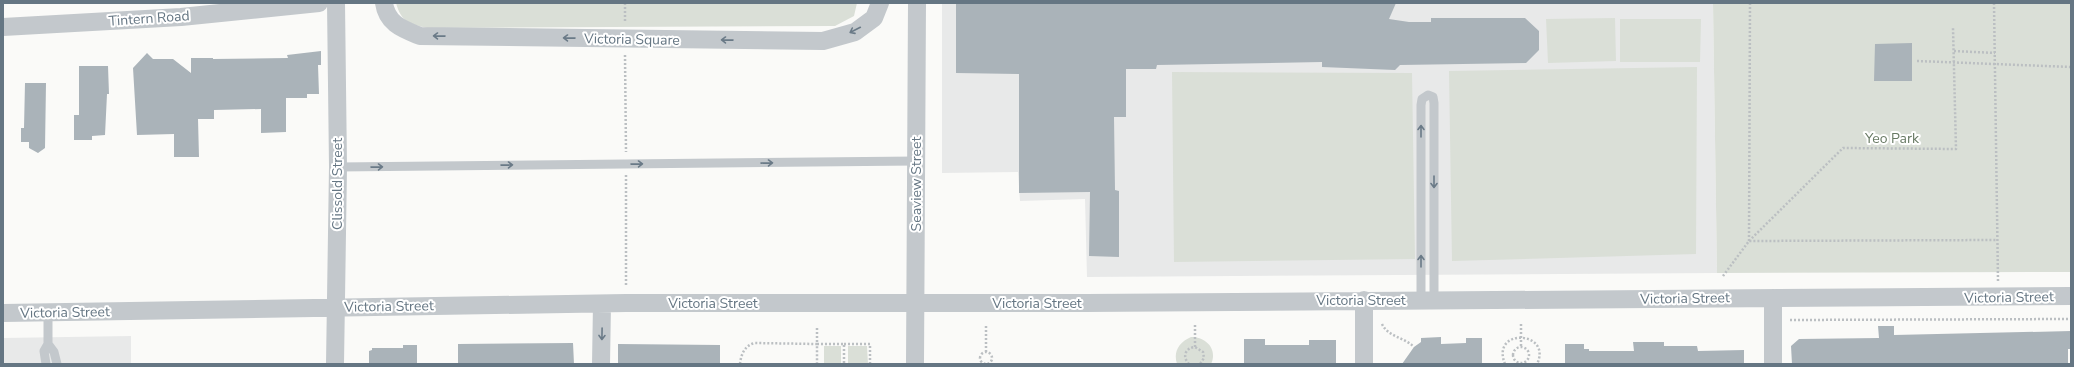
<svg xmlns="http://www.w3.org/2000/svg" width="2074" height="367" viewBox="0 0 2074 367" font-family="'Nunito Sans',sans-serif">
<rect width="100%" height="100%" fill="#fafaf8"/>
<!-- built -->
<path fill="#e8e9e9" d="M942,3H1713L1717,273L1087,277L1085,199L1020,201L1018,172L942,173Z
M131,336V364H3V338Z"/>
<!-- green -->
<path fill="#dadfd7" d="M396,3H857L854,16L835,26L427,28C410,24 401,22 396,3Z
M1713,3H2071V272L1717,273Z
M1615,18L1616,61L1548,63L1546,19Z
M1620,19H1701L1700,62H1620Z
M1697,67L1696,254L1452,261L1449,71Z
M1172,72L1412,73L1415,259L1174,262Z
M1191,337C1206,337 1218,349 1211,364H1177C1173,352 1179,342 1191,337Z
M824,346H841V364H824Z
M848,346H867L868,364H848Z"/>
<!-- building -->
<path fill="#aab3b9" d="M956,3H1396L1389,19L1409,22H1431V18H1525L1539,31V50L1526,63L1400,65L1395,70L1322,67V62L1157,65L1156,69H1126V117H1114L1115,190L1119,191V257L1089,256L1090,192L1019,193V74L956,73Z
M1912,43V81H1874L1875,44Z
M321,51V65H318L319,94H307V98H286V132L261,133V109L214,110V119H198L199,157H174V134L137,135L133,68L147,53L153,59H173L191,73V58H213V59L288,58L287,55Z
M79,66H108L109,94H107L105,135L92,136V140H74V115H79Z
M25,83H46L45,148L38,153L29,148V142H21V128H24Z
M1878,326H1894V335L2071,331V349H2068V364H1792L1791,346L1799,339L1879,338Z
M1441,337V344L1466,343V338H1482V364H1402L1414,347L1421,342V338Z
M1244,339H1265V345H1309V340H1336V364H1244Z
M1633,342H1664V346H1697L1698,351L1744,350V364H1565V344H1584V349H1589V351H1634Z
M573,343L574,364H458V344Z
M618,344L720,345V364H618Z
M403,345H417V364H369V351L372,350V348H403Z"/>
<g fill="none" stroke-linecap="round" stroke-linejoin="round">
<!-- path -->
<path stroke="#bbbfc2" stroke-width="2.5" stroke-dasharray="2 2" stroke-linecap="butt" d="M625,3V22
M1994,3L1998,281
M1954,51L1995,53
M625,55L626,152
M1917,61L2071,67
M626,175V286
M1749,241L1843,148L1956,149L1953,28
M1749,241L1750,3
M1723,276L1749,241L1997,240
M1790,320L2071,319
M1382,324C1388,337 1404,337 1414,347
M1521,324V347
M817,328V344H844V364
M844,344H870V364
M1513 355a8 8 0 1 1 16 0a8 8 0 1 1-16 0Z
M1195,347V324
M980 358a6 6 0 1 1 12 0a6 6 0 1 1-12 0Z
M986,352V325
M740,364C741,354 745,345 755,343L817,344V364
M1189,364C1182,357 1185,348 1195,347L1203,352L1204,358L1200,364
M1505,364C1490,327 1553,331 1537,364"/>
<!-- service -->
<path stroke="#c3c8cc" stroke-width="9" d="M338,167L916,161
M1421,300V105L1422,99L1428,95L1433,97L1434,103V300
M48,344L54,352L57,364
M46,364L44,351L48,344V312"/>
<!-- minor -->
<path stroke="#c3c8cc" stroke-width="18" d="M384,3C387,24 403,29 420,36L823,41L855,32L874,18L880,3
M3,27L181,17L319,3
M1773,298V364
M3,313L626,303H1086L2071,296
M335,364L338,167L336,3
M601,364L602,304
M915,364L917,3
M1364,364V300"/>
</g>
<!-- one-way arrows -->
<defs><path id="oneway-shaft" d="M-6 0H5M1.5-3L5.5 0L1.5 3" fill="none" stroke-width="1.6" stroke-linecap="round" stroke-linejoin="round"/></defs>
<g stroke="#6a7a87">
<use href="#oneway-shaft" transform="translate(855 30) rotate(153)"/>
<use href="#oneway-shaft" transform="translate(439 36) rotate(-179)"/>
<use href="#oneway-shaft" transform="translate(569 38) rotate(-179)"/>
<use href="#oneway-shaft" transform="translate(727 40) rotate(-179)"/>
<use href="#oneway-shaft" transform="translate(1421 131) rotate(-90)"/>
<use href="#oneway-shaft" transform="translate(767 163) rotate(-1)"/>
<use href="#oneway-shaft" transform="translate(637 164) rotate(-1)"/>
<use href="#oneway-shaft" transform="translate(507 165) rotate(-1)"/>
<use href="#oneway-shaft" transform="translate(377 167) rotate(-1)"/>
<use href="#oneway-shaft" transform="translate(1434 182) rotate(90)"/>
<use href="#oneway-shaft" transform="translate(1421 261) rotate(-90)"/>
<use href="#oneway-shaft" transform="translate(602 334) rotate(91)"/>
</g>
<g text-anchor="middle" stroke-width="4" stroke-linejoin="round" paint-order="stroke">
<!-- street labels -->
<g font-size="14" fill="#657683" stroke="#fff">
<text transform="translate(149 18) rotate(-4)" y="5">Tintern Road</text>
<text transform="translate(632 39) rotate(1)" y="5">Victoria Square</text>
<text transform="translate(337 184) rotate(-90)" y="5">Clissold Street</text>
<text transform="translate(916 184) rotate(-90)" y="5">Seaview Street</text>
<text transform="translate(2009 297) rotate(-1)" y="5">Victoria Street</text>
<text transform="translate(1685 298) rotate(-1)" y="5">Victoria Street</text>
<text x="1361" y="305">Victoria Street</text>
<text x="713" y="308">Victoria Street</text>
<text x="1037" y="308">Victoria Street</text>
<text transform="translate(389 306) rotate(-1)" y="5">Victoria Street</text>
<text transform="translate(65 312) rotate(-1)" y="5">Victoria Street</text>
</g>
<!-- park labels -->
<g font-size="14" fill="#687a64" stroke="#fff">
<text x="1892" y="143">Yeo Park</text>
</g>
</g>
<!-- border -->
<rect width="2074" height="367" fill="none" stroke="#657683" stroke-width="8"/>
</svg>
